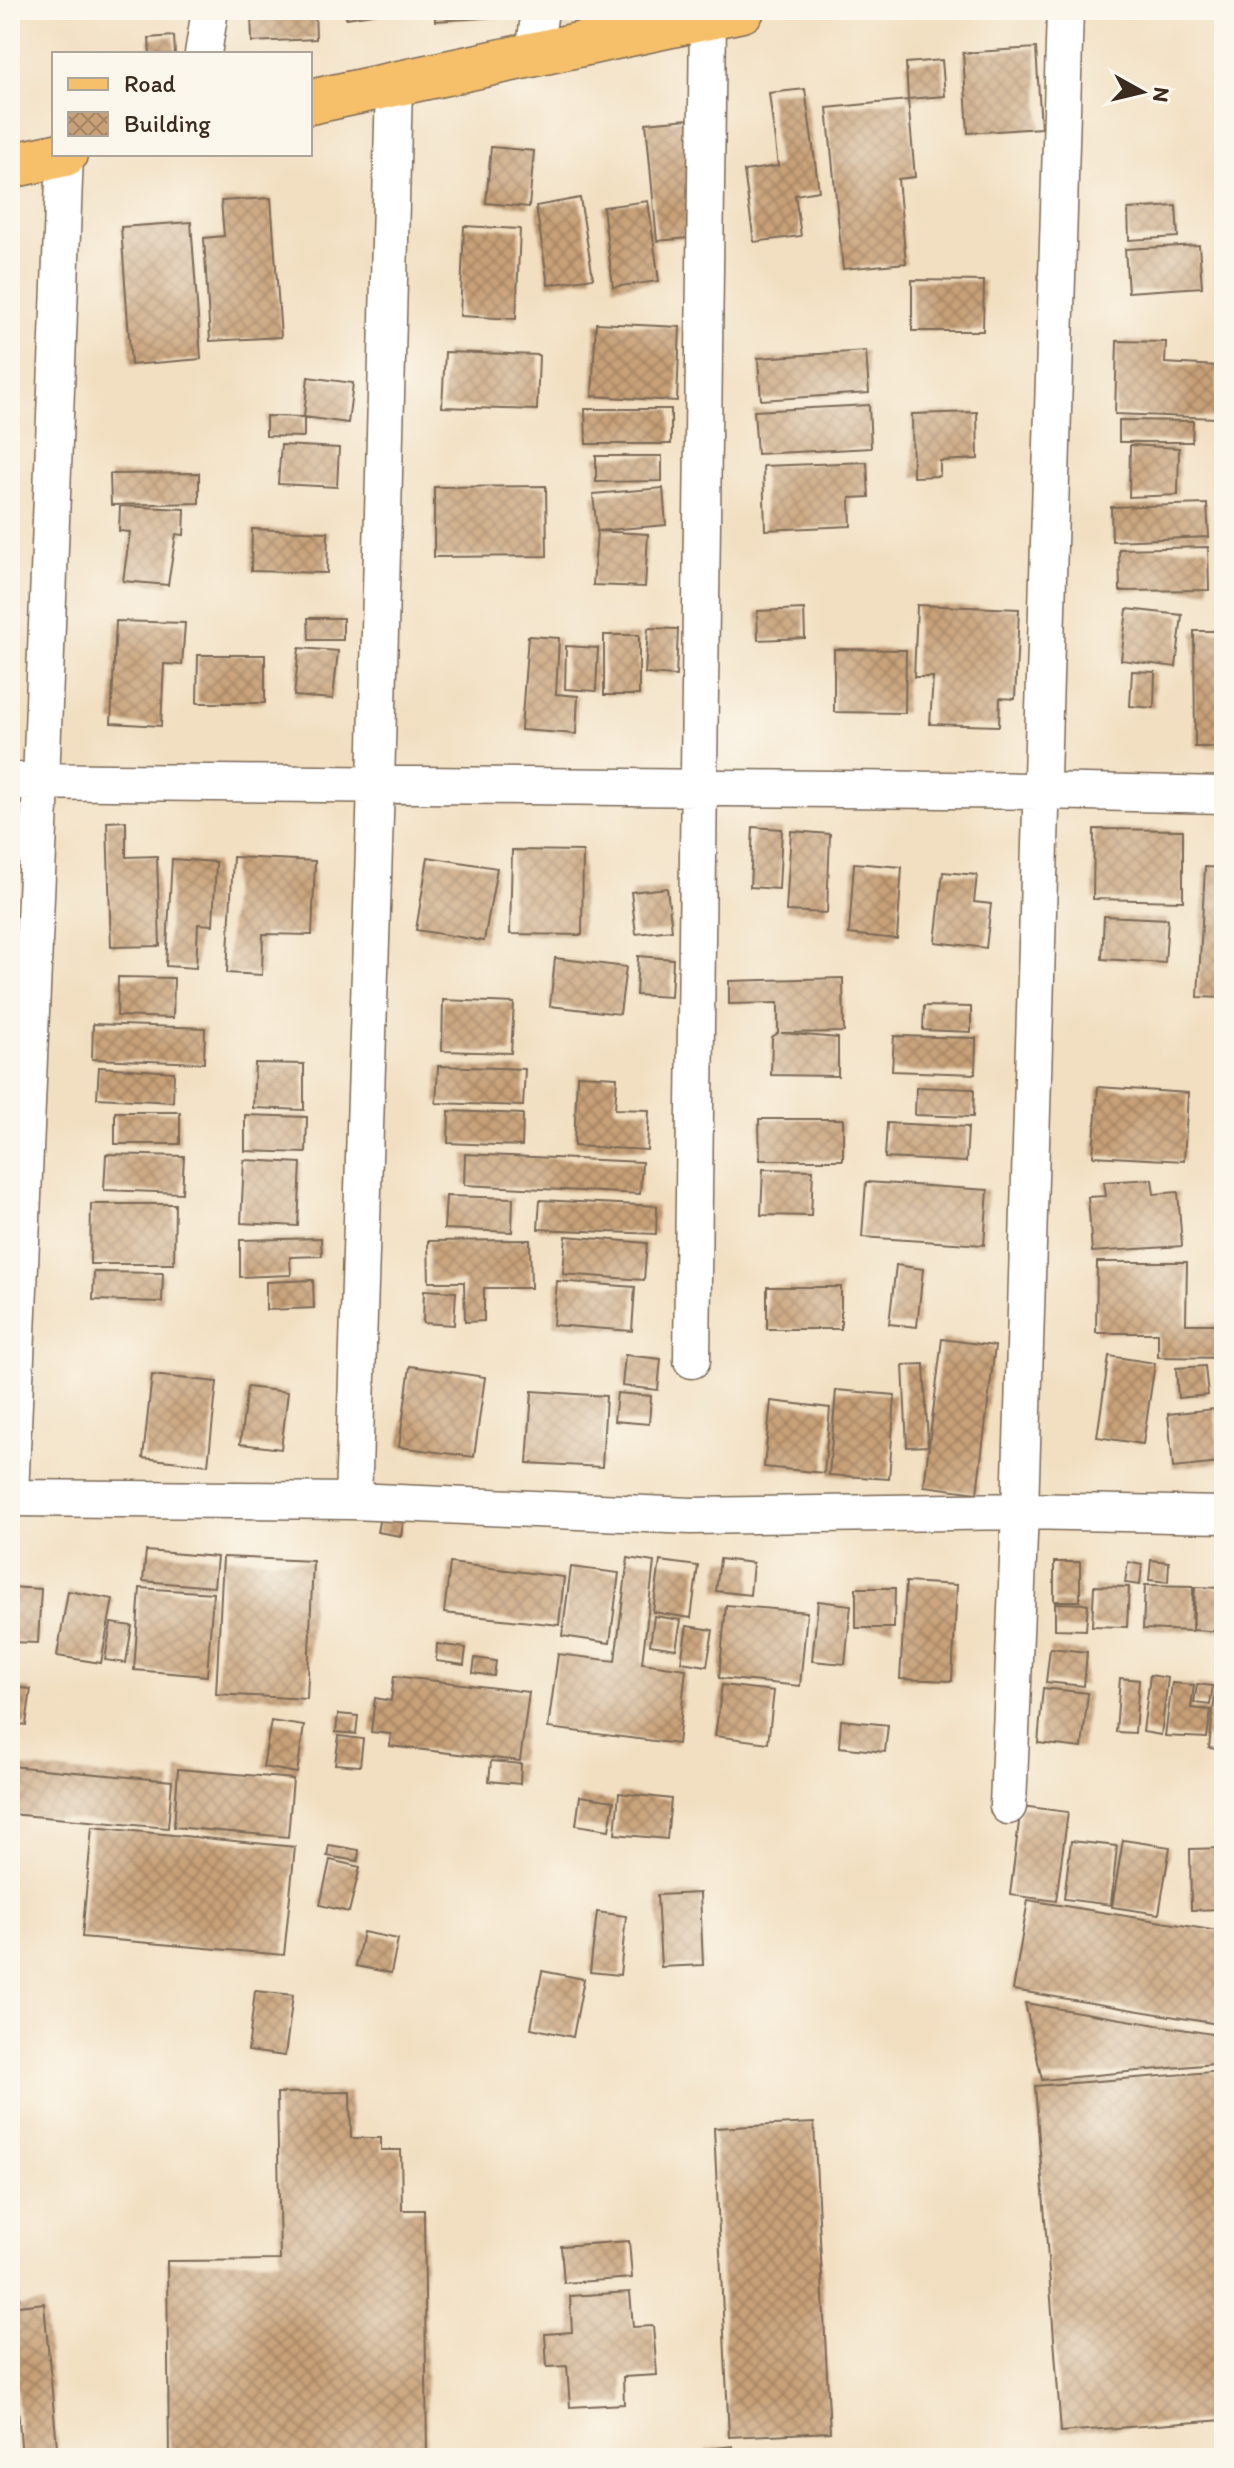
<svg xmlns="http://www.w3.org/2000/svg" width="1234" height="2468" viewBox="0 0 1234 2468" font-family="Itim,sans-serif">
<defs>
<pattern id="building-cross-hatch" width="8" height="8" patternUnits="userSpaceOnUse" patternTransform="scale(2)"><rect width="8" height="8" fill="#c8a178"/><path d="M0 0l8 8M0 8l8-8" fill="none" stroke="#a48362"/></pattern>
</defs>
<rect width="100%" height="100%" fill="#fbf7ec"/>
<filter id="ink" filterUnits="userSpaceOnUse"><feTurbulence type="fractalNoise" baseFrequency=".0125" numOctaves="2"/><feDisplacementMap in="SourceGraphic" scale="16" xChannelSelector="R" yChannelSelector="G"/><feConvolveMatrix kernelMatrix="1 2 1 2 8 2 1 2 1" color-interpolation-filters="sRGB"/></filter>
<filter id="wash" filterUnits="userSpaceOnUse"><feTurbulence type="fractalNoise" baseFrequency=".006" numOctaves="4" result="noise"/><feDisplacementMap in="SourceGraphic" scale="32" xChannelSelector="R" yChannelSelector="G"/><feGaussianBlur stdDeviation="1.8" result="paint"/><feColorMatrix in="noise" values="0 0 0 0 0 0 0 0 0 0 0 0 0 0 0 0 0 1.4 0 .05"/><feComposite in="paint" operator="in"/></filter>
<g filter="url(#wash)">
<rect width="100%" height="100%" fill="#f2dfc1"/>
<g id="blocks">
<!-- building -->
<path fill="url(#building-cross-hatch)" d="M251,10H315L316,39L252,42Z
M344,10H384L385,12L346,18Z
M435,10H531V15L435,21Z
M174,36L175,54H150L149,38Z
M1036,48L1041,128L968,133L963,53Z
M942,60L945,96L908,99L906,63Z
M805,89L819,191L795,195L801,236L754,242L744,171L778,166L769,93Z
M908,100L915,177L898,179L906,263L843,269L827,108Z
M688,119L699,237L657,241L646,123Z
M491,147L534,151L529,207L486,203Z
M271,198L281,337L210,341L204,238L224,236L221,201Z
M580,198L593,278L548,285L536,206Z
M648,201L659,281L613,287L603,207Z
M1176,206L1178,237L1129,240L1128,209Z
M191,222L201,359L131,365L121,227Z
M464,226L520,229L516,319L460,316Z
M1199,245L1202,287L1128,292L1125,249Z
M912,280L984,281L983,331H912Z
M596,323L680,327L677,401L592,396Z
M1117,341L1166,342L1165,363L1218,366L1216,418L1115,414Z
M866,351L869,393L761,400L758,358Z
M445,352L539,355L537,410L442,407Z
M308,377L353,383L348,423L304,417Z
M869,405L871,448L757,454L754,411Z
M585,409H671V444H586Z
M977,412L978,459L940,461V476L913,477L912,414Z
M266,416L304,417V437L266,436Z
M1119,420L1193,421L1192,442H1119Z
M281,445L339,448L337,487L278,484Z
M1130,445L1179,448L1178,495L1129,497Z
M596,456H662V481L596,482Z
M867,462L869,497L850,498L851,526L765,530L763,466Z
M199,473V503L111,505L110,474Z
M546,486L547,556L434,557V487Z
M663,488L666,525L597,531L593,494Z
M1207,504L1209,537L1112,541L1111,507Z
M120,506L185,509L184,535L176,534L168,585L123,581L130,532L119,531Z
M252,529L328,532L327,573L251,571Z
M597,531L648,534L645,587L593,585Z
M1208,547L1209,590L1120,591L1119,549Z
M917,605L1019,609L1015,699L1000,698L999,726L930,724L933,677H914Z
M804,609L805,638L758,640L757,611Z
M1127,609L1182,615L1176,667L1121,660Z
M308,618H343V640H309Z
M116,621L185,623L182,665L164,664L161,726L111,723Z
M648,628L678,629L676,676L645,674Z
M1194,631H1224V747H1195Z
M604,635H639V695H604Z
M528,636L559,638L556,694L578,696L576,734L521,730Z
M566,646L598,648L596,691L565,689Z
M299,648L338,651L333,699L294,696Z
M834,649L906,650L905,713L834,712Z
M198,655H265V703H197Z
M1132,671L1155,672L1154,708L1130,706Z
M126,821V857L157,856L160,946L111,947L107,822Z
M753,827L782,829L779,889L750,887Z
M1094,829L1183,830V901L1093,899Z
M791,831L830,834L827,913L786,911Z
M512,850L583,851L582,935L510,934Z
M233,857L315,861L312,935L263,934L262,975L227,973Z
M428,857L497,868L484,941L416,930Z
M172,859L216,862L213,925L198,924L196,968L166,966Z
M854,863L902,867L897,939L849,934Z
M1205,867L1224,868V998L1198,997Z
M943,872L977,875L974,902L991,904L986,948L935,942Z
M667,888L672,930L636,934L631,892Z
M1104,916L1168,919L1165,963L1102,959Z
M638,956L673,959L671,997L636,995Z
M555,958L626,967L620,1014L550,1006Z
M118,977L174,978L173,1018L117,1016Z
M843,978L844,1032L781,1033L838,1038V1076L771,1075L772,1037L778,1033V1003L729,1004V981Z
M443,1000L514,1003L511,1053L442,1051Z
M924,1006L971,1007V1032L923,1030Z
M93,1024L205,1028L204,1063L92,1059Z
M894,1036L976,1038L975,1074L892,1071Z
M255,1063L304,1064V1110L253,1108Z
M438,1066L525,1069L523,1106L436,1103Z
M99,1067L174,1072L173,1102L97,1098Z
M577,1075L617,1077L615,1109L649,1110L647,1150L574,1146Z
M916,1087L974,1089L973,1117L915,1115Z
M1098,1087L1188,1093L1184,1161L1093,1156Z
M449,1111L523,1114L522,1146L448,1143Z
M115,1112H180V1144H115Z
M245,1115L307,1117L306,1153L245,1151Z
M759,1119H843V1160H760Z
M887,1123L968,1127L966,1162L885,1158Z
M106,1154L184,1156L182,1193L104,1190Z
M465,1154L642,1162L640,1194L464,1185Z
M244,1160L301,1163L298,1226L241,1223Z
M763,1169L813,1170L811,1216L761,1215Z
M1152,1179L1154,1194L1178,1192L1182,1246L1092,1252L1088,1197L1106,1196L1104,1182Z
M866,1182L988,1190L984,1245L862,1237Z
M446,1196L513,1198L512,1232L444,1229Z
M540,1200L657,1206L656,1234L538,1229Z
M91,1204H175L174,1264H90Z
M566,1236L647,1243L644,1280L563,1274Z
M321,1238L322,1256L290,1257L291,1275L240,1277V1240Z
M530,1240L531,1288H484V1321L465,1322L464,1282H429L428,1241Z
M1097,1262H1187L1186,1324H1224V1358L1158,1357V1333H1096Z
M896,1265L923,1269L917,1327L889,1324Z
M94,1272L163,1273L162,1302L93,1300Z
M313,1280L314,1308L266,1310V1282Z
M557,1281L635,1287L632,1331L553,1325Z
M767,1287H841V1329H767Z
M424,1290L456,1292L454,1325L423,1323Z
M942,1339L995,1346L977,1493L924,1486Z
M625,1355L661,1359L658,1390L622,1386Z
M1109,1356L1155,1363L1143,1444L1097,1437Z
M924,1364L928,1446L907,1447L903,1365Z
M410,1366L485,1377L474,1457L399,1447Z
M1205,1366L1208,1395L1178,1398L1176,1368Z
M152,1375L217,1382L208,1465L143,1458Z
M247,1387L288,1392L281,1449L240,1444Z
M836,1390L895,1395L889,1479L829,1475Z
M532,1391L606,1396L602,1467L527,1463Z
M617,1393L651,1396L649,1424L614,1421Z
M771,1401L830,1408L824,1473L764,1467Z
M1214,1409L1220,1463L1173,1468L1168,1414Z
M382,1507L405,1512L401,1536L377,1532Z
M146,1551L217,1557L214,1587L143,1581Z
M223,1557L313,1561L307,1699L216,1694Z
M628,1558L654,1562L642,1663L686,1669L678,1744L548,1728L558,1654L615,1661Z
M720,1559L753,1563L750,1595L716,1591Z
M1151,1560L1169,1562L1168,1582L1149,1580Z
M660,1561L698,1566L691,1618L653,1612Z
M1054,1562H1080V1601H1054Z
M1128,1562L1142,1565L1140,1585L1125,1583Z
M450,1563L564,1577L559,1625L444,1613Z
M571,1567L619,1573L610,1643L562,1636Z
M906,1582L957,1585L952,1681L900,1679Z
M1145,1585L1193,1586L1192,1631L1143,1629Z
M1094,1586L1129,1587L1127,1627L1092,1626Z
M10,1587L41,1589L38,1643L10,1642Z
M1195,1587L1224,1588V1632L1193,1630Z
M140,1588L213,1593L207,1676L134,1670Z
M856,1588H895L894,1628H856Z
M68,1591L113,1599L101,1663L57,1656Z
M818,1601L851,1605L845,1664L812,1661Z
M1055,1603L1088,1604L1086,1630L1055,1629Z
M726,1605L807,1612L800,1686L719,1678Z
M654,1616L681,1620L676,1649L650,1645Z
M111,1623L132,1626L126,1663L105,1660Z
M687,1626L713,1630L707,1666L681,1662Z
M437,1644L466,1648L464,1665L436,1661Z
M1050,1648L1087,1652L1084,1686L1046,1682Z
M475,1658L496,1661L494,1676L473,1673Z
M1150,1675L1168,1678L1161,1735L1143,1732Z
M394,1676L529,1692L520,1761L390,1746L391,1734L371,1732L375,1698L391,1701Z
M1120,1678L1139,1680L1135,1733L1116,1732Z
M1172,1683L1194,1685L1191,1708L1211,1710L1207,1738L1165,1736Z
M1197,1684L1213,1686L1210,1705L1194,1703Z
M722,1685L774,1691L768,1743L715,1736Z
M10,1687L31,1689L26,1725L10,1723Z
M1043,1688L1088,1693L1082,1748L1038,1743Z
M1215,1694L1224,1695V1750L1209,1748Z
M338,1714L358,1716L356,1734L336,1732Z
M841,1720L888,1725L885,1752L839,1747Z
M271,1721L304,1726L297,1773L263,1767Z
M339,1736L363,1739L360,1766L335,1764Z
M491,1761L521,1764L520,1784L489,1781Z
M10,1766L172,1781L168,1828L10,1814Z
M178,1769L293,1779L288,1837L174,1827Z
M619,1793L671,1799L667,1839L615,1834Z
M580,1796L614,1801L609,1830L576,1825Z
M1021,1806L1068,1812L1056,1901L1010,1895Z
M92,1827L295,1847L284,1955L82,1937Z
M1123,1840L1170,1847L1159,1914L1112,1907Z
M1071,1841L1117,1846L1111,1905L1064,1899Z
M329,1845L359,1850L358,1861L327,1856Z
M1224,1848V1909L1191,1910L1190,1849Z
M330,1860L360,1867L349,1912L320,1905Z
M700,1893L703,1965L661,1967L657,1895Z
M1028,1900L1224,1932V2025L1013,1990Z
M597,1912L626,1916L620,1975L590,1972Z
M363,1932L398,1939L391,1973L356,1966Z
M542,1971L584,1979L573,2037L531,2028Z
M255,1991L293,1995L285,2056L248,2051Z
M1025,2003L1224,2036V2063L1042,2080Z
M1224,2071V2420L1061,2432L1035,2086Z
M350,2092L351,2138H381V2150H401L402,2210H424L427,2458H169L167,2261L280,2260L277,2093Z
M814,2123L830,2432L729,2437L714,2128Z
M629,2241L632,2278L564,2283L561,2246Z
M10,2280H18L19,2301H10Z
M630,2292L633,2327L653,2326L657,2375L623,2377L624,2404L570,2407L567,2366L547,2367L545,2334L572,2332L570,2296Z
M44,2303L58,2458H22L10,2307Z
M10,2423H12L15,2457H10Z
M732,2446L733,2458H708L707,2449Z"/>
</g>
</g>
<g filter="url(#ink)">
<use href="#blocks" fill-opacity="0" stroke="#7b6957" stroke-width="2"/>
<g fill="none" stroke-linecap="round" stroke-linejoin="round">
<defs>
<path id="street" d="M534,53L540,10
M203,54L210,10
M10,781L1040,791L1224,795
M692,1360L708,17
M10,1495L41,782L65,154
M10,1498L353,1501L691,1516L1020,1511L1224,1515
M353,1501L376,785L394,85
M1008,1806L1020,1511L1065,10"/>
<path id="primary" d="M310,102L742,10
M10,166L65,154"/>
</defs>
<!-- street casing -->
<use href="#street" stroke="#7b6957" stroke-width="39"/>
<!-- primary casing -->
<use href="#primary" stroke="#7b6957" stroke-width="47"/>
<!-- street -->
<use href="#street" stroke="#fff" stroke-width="36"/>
<!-- primary -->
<use href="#primary" stroke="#f6c06b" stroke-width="44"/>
</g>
</g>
<!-- margin -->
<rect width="1234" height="2468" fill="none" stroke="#fbf7ec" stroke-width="40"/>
<!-- legend -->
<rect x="52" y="52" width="260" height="104" fill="#fbf7ec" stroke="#aea59a" stroke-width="2"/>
<rect x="68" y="78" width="40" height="12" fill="#f6c06b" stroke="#aea59a" stroke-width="2"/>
<text x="124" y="92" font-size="24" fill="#3b2a1e">Road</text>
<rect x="68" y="112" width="40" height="24" fill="url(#building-cross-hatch)" stroke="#aea59a" stroke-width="2"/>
<text x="124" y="132" font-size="24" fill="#3b2a1e">Building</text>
<!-- north arrow -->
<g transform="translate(1142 92) rotate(98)" stroke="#fbf7ec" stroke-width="6" paint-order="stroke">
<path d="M0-6L14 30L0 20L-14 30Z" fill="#3b2a1e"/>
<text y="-12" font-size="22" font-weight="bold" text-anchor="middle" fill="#3b2a1e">N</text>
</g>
</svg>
